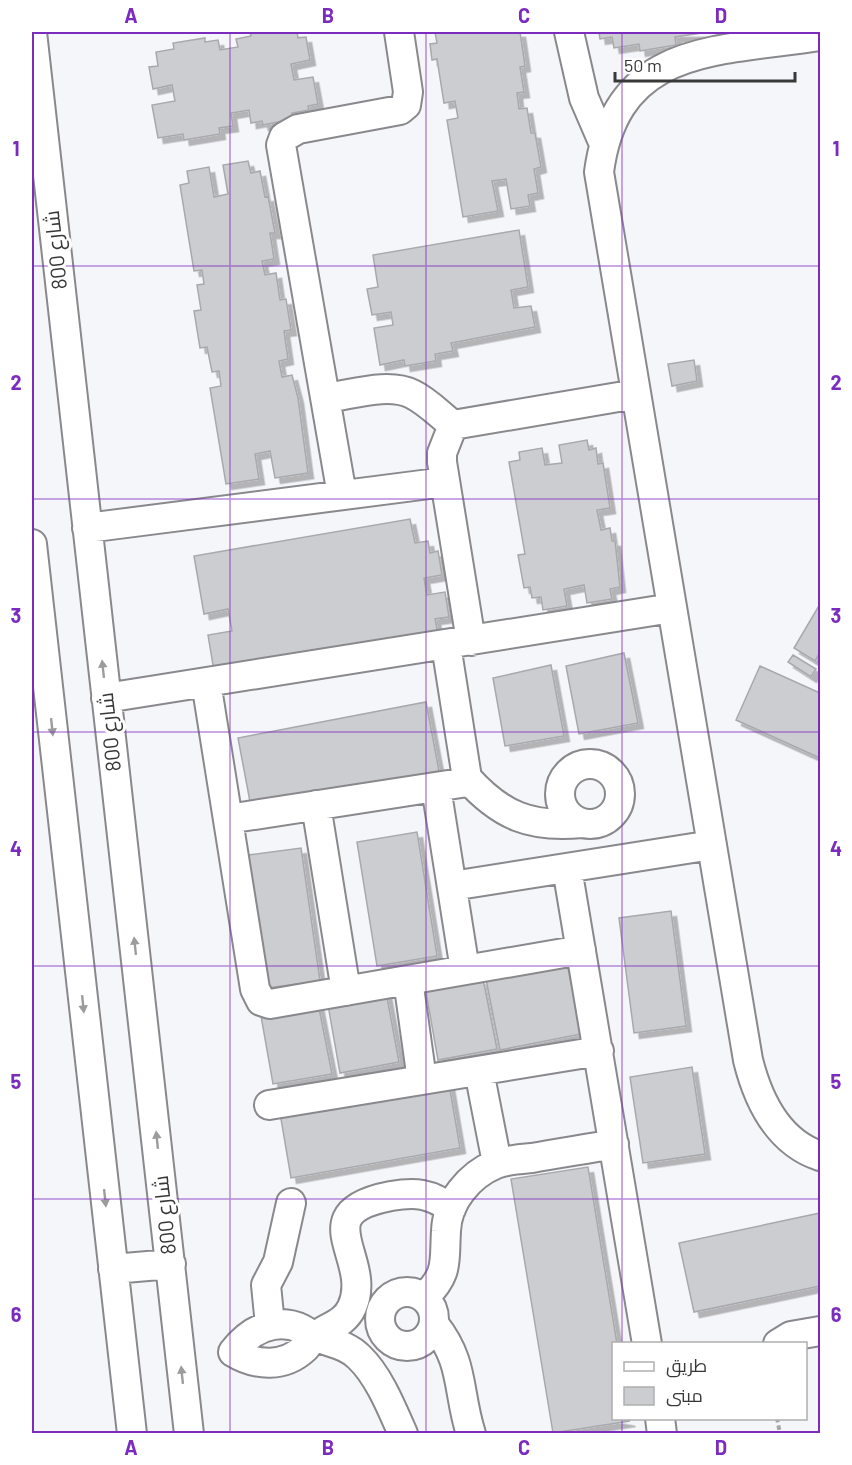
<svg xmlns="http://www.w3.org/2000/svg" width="852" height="1465" viewBox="0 0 852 1465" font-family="Barlow,Cairo,sans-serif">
<defs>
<filter id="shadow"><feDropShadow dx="5.5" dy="5.5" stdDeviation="0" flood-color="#0004"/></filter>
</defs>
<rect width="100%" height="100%" fill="#f5f6fa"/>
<!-- building -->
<path fill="#cccdd0" stroke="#a8a9ac" stroke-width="1.5" filter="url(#shadow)" d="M250,32H297L298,38L306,37L310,60L291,64L294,80L313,77L318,104L308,106L309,110L292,113L293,119L263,125L262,121L251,123L249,110L231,113L233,126L219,128L220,134L184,140L183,134L158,138L152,105L175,101L172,85L153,89L149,67L158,66L156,52L174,49L173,43L205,38V42L218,40L220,50L238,47L236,39L251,36Z
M435,32H520L525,66L520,67L524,92L517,93L519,109L527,108L531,133H535L541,167L534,169L538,193L528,195L530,206L511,209L506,179L492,181L498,211L463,217L447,120L458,118L455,101L444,103L437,59L432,60L430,44L437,43Z
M599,32H701L702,33L675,37L676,45L640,51L639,44L614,48L612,37L600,39Z
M248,161L251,173L260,171L265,197L268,196L275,233H270L274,259L262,261L265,275L276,273L280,300L286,299L291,330L284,331L288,359L279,361L282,377L292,375L298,398L308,473L275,478L270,451L255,454L259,479L226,484L210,388L221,386L219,371L212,372L207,347L200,348L194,311L201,310L197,285L204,284L202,270L194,271L180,185L189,183L187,171L209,167L214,197L228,194L223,165Z
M519,230L528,287L511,290L514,308L531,306L535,327L451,343L453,351L435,354L436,361L405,366L404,360L380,365L374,328L393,325L391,312L372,315L367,289L378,287L373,255Z
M694,360L697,381L672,386L668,364Z
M587,440L589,450L596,448L598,464L603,463L610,508L597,510L601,530L610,528L612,541H615L620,587L610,589L612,599L587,603L584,585L564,589L567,606L543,610L541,597L532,598L530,587L524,588L518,555L525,554L509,462L520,460L519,452L542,448L545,465L562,463L559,445Z
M410,519L415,543L428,541L430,553L438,551L442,575L424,578L427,595L445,592L449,617L435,619L438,633L214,671L208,635L232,631L228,609L204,614L194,556Z
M820,604V652L815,661L794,648Z
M624,653L638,723L579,734L566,666Z
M793,655L816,669L811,677L788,662Z
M551,665L564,736L505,746L493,678Z
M760,666L820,693V758L736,720Z
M426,702L439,771L251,807L238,738Z
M417,832L437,956L377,966L357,842Z
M301,848L320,981L259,989L241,856Z
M671,911L686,1026L634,1033L619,918Z
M567,963L581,1034L500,1050L486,979Z
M483,979L497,1049L438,1060L426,992Z
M386,992L399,1062L340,1073L328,1005Z
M318,1003L332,1074L273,1084L261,1016Z
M692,1067L705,1154L643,1163L630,1077Z
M449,1084L460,1148L291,1178L280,1113Z
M588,1167L617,1344H614V1418L630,1421L553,1433L511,1179Z
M820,1213V1286L694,1312L679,1243Z"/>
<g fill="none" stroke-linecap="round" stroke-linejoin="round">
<defs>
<path id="minor" d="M32,32L189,1434
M569,32L584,98L603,142
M820,36C718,52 616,43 599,172L748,1060C758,1100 778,1142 820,1156
M325,398C351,395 388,382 412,394C427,401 440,415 453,425L636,394
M453,425L442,453V462L471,641
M342,495L281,145L284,137L298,129L400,110L406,105L408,92L399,32
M87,528L445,482
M32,544L132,1434
M206,682L255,989L261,1001L270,1004L581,950
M106,698L672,608
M560 794a30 30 0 1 1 60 0a30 30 0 1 1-60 0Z
M467,778C501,816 531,828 582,823
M436,787L465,970
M316,805L346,991
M228,819L461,783L467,778L446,645
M567,868L647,1344
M452,886L712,845
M408,980L422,1080
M479,1071L497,1163
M269,1105L599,1051
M113,1269L171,1264
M380 1319a27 27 0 1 1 54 0a27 27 0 1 1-54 0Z
M424,1298C449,1273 444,1263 446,1231C447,1202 469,1175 496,1164C506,1160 521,1159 532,1158C559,1153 587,1149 614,1144
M434,1324C465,1363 457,1390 471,1434
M270,1325L266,1285L278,1262L291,1203
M778,1344L791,1336L820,1331
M660,1418L662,1434
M403,1434C392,1409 379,1376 359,1357C346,1344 330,1343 314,1336C309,1334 306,1331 302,1329C275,1316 249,1331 233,1352C256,1366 284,1368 305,1348C309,1344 311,1338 317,1335C330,1326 345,1323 352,1307C374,1258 302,1213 391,1196C415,1192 431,1193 451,1209"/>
</defs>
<!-- minor casing -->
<use href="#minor" stroke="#89898d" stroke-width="32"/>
<!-- path -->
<path stroke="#a5a6a9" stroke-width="4" stroke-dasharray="4.5 3" stroke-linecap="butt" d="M777,1418L780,1434"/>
<!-- minor -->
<use href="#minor" stroke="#fff" stroke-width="28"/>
</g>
<!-- one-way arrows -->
<defs><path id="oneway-solid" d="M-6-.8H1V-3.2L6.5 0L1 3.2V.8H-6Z" transform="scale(1.5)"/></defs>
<g fill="#9c9c9c">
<use href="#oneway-solid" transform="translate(103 669) rotate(-96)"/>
<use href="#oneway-solid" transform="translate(52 727) rotate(84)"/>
<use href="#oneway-solid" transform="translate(135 946) rotate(-96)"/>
<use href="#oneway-solid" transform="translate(83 1004) rotate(84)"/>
<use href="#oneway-solid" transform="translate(157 1140) rotate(-96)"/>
<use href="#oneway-solid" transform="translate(105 1198) rotate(84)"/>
<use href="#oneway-solid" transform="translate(182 1375) rotate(-96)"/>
</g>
<!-- grid -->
<path fill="none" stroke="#7b2cbf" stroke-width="1.5" stroke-opacity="0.55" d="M230,32V1434M426,32V1434M622,32V1344M32,266H820M32,499H820M32,732H820M32,966H820M32,1199H820M622,1418V1434"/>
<g text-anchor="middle" stroke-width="6" stroke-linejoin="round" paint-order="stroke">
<!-- street labels -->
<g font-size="21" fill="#383839" stroke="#fff">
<text transform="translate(56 250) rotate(-96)" y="7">شارع 800</text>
<text transform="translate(110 732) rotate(-96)" y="7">شارع 800</text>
<text transform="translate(165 1215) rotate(-96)" y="7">شارع 800</text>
</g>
</g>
<!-- border -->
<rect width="852" height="1465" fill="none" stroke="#ffffff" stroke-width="66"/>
<!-- legend -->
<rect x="612" y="1342" width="195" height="78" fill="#ffffff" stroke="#afafb0" stroke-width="1.5"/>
<rect x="624" y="1362" width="30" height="9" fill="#ffffff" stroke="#afafb0" stroke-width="1.5"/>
<text x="666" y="1372" font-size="18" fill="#383839">طريق</text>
<rect x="624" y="1387" width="30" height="18" fill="#cccdd0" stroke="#afafb0" stroke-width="1.5"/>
<text x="666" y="1402" font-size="18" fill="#383839">مبنى</text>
<!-- scale -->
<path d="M615 72v9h180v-9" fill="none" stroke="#383839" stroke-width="3"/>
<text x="624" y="72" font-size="18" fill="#383839" stroke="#ffffff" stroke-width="4.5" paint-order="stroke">50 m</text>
<rect x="33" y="33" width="786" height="1399" fill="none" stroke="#7b2cbf" stroke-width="2"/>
<g font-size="20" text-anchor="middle" font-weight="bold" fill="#7b2cbf">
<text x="131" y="23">A</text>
<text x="328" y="23">B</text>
<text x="524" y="23">C</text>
<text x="721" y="23">D</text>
<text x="16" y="156">1</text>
<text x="836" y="156">1</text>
<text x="16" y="390">2</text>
<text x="836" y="390">2</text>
<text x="16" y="623">3</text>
<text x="836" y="623">3</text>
<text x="16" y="856">4</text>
<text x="836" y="856">4</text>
<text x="16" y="1089">5</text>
<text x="836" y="1089">5</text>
<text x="16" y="1322">6</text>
<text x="836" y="1322">6</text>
<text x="131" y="1455">A</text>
<text x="328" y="1455">B</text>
<text x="524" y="1455">C</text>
<text x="721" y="1455">D</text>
</g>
</svg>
